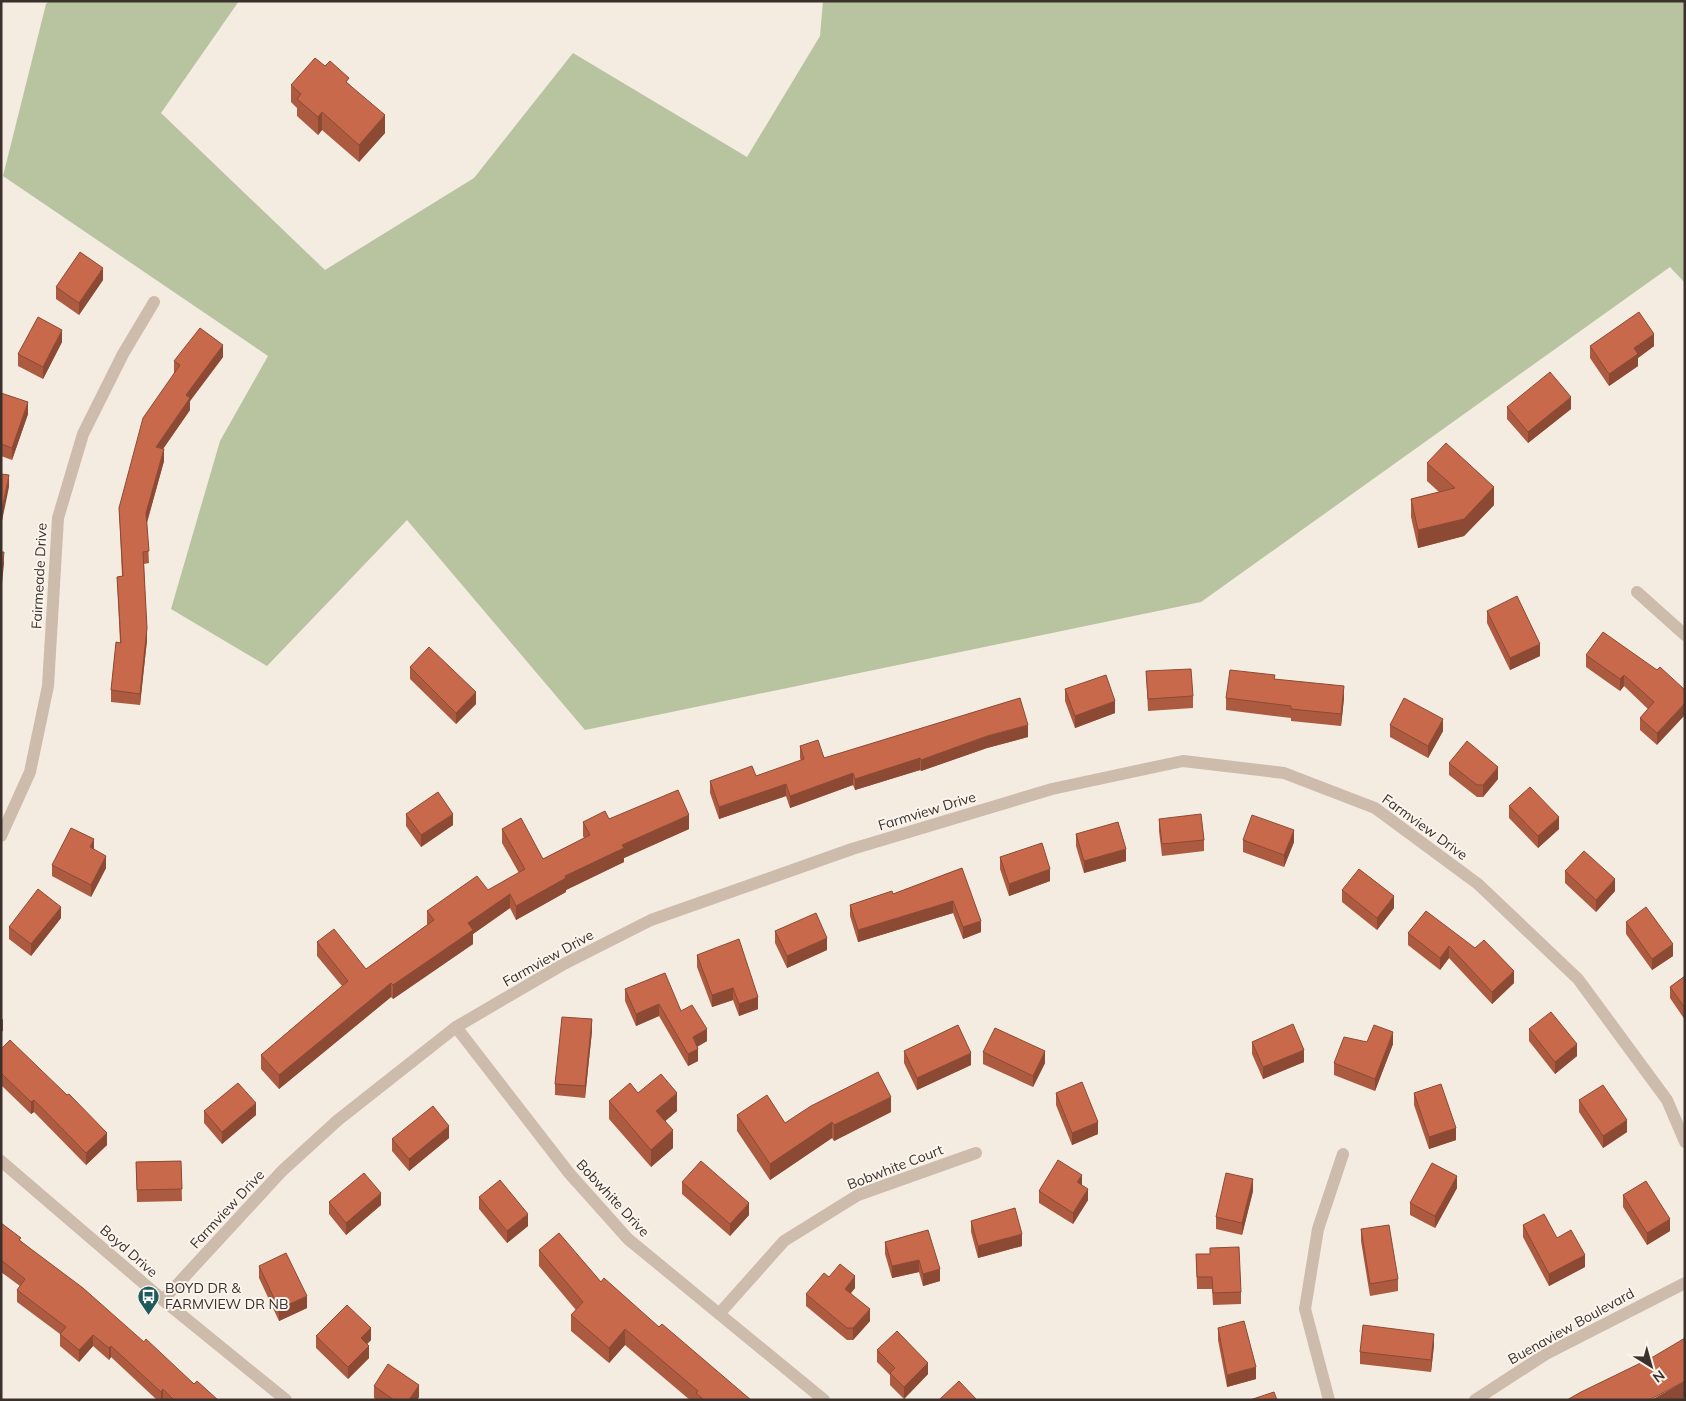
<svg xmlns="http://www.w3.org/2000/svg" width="1686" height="1401" viewBox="0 0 1686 1401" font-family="Mulish,sans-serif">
<rect width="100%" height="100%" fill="#f4ebe1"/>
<!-- green -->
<path fill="#b8c4a0" d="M49,1H239L161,113L325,270L474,178L573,53L747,157L820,36L823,1H1685V283L1670,267L1201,602L585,730L407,520L267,666L171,609L220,441L268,356L3,176L46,4Z"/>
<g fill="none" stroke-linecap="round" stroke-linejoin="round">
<!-- minor -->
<path stroke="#cdbbac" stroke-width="12" d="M1637,592L1685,635
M1,836L30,772L48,686L58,518L83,434L123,354L154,302
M456,1027L569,1173L628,1239L824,1400
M1,1161L163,1300L286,1400
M163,1300L282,1171L338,1120L456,1027L562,965L651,920L852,849L1052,789L1183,761L1284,773L1375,808L1478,884L1578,979L1667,1100L1685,1142
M719,1314L784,1241L858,1195L976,1153
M1329,1400L1305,1309L1318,1229L1343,1154
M1475,1400L1546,1354L1685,1283"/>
</g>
<!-- wall -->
<path fill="#ac5a40" d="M325,66L349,84L385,133L359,162L322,130L318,135L297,116V108L291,102V85Z
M103,280L79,315L56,299V287Z
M62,342L43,379L18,366V354Z
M1590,346H1654L1638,358V366L1609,386L1590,358Z
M223,357L190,401V410L163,449L164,461L147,523L149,563L144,564L147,640L140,705L111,702V690L120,643L117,577L122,576L119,508L174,373V361Z
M1,393L28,414L12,460L1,456Z
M1507,407L1571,409L1528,443L1507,419Z
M1427,463L1494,505L1464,536L1418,548L1411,517V499L1439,492L1427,481Z
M1487,611L1540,656L1510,670L1487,623Z
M1586,655L1657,670L1660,667L1657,745L1640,730V718L1648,709L1624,686L1620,691L1586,667Z
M410,667L476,704L456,724L410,679Z
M1146,671L1193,696V708L1148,711Z
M1275,679L1344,698L1341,726L1291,721V718L1226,710V698Z
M1065,689L1115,713L1075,728L1065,701Z
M1390,725L1443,731L1428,758L1390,737Z
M1028,737L987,748L921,771L920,770L855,790L853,785L790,808L786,796L719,819L710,793V781L756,776L801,761L800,758V746L824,758Z
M1449,763L1498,779L1483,797H1477L1449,775Z
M1509,806L1559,829L1538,848L1509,818Z
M406,814L453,825L421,847L406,826Z
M609,819L689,829L624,858V862L566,890V892L516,920L510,908L473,934V944L393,999L391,997L279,1089L261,1069V1055L342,986L317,956V942L366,969L427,925V911L488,890L519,873L502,843V829L543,859L584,838L583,836V822Z
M1159,819L1204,840V851L1162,856L1159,831Z
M1076,834L1126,861L1084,873L1076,846Z
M1243,840L1294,842L1284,867L1243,852Z
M94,850L106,868L91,897L52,876V865Z
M1000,857L1050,881L1009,896L1000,869Z
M962,868L981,932L963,939L953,913L858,942L850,916V905L893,894Z
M1565,871L1615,891L1596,912L1565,883Z
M1342,890L1394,908L1377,930L1342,902Z
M1426,911L1514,983L1492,1004L1449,958L1440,970L1408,945V933Z
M61,918L31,956L9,939V927Z
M1626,922L1673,956L1652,970L1626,934Z
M775,931L827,950L787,968L775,943Z
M697,955L758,1009L739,1016L733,1000L712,1007L697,967Z
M1685,976V1020L1670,998V987Z
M625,989L681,1011L707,1041L697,1047L698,1061L688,1066L659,1016L636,1026L625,1001Z
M1529,1029L1577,1056L1555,1074L1529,1041Z
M592,1031L585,1098L555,1095V1084Z
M1252,1042L1304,1062L1263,1079L1252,1054Z
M1367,1042L1393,1044L1375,1091L1334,1075V1063Z
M1,1049L107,1145L86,1165L34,1112L31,1114L1,1085Z
M904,1051L971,1065L917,1090L904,1063Z
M983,1052L1045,1063L1033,1087L983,1064Z
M638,1093L677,1111L665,1121L673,1148L651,1167L609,1119V1101Z
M1056,1093L1098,1134L1072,1145L1056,1105Z
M1414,1093L1456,1140L1429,1149L1414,1105Z
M1579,1100L1627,1132L1603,1148L1579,1112Z
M204,1111L256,1115L222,1144L204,1123Z
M891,1112L834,1141L832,1138L770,1180L737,1131V1115L785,1123Z
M449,1138L409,1171L392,1151V1139Z
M181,1161L182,1201L137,1202L136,1162Z
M682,1182L749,1215L730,1236L682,1194Z
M1082,1185L1088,1200L1073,1224L1039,1203V1191Z
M1457,1188L1435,1228L1410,1215V1203Z
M1253,1191L1242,1235L1216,1229V1217Z
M1623,1195L1670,1231L1647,1245L1623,1207Z
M479,1197L528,1226L507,1243L479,1209Z
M329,1202L381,1205L346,1235L329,1214Z
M971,1221L1022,1246L978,1258L971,1232Z
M1,1223L21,1241L194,1384L218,1400H157L111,1357L109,1360L93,1346L79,1362L60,1346V1334L17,1302V1290L20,1286L1,1272Z
M1523,1225L1557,1238L1585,1267L1549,1286L1523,1237Z
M1361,1229L1398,1279V1291L1370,1296L1361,1241Z
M928,1230L940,1281L923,1286L919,1272L892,1278L885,1254V1242Z
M539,1250L601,1282L751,1400H690L625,1345L609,1363L571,1331V1315L576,1310L539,1266Z
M1196,1254L1241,1292V1304L1213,1305L1212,1289H1197Z
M259,1266L307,1308L279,1321L259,1278Z
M829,1277L855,1288L851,1293L870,1321L853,1340H847L806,1306V1294Z
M1218,1328L1256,1379L1227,1387L1218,1340Z
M316,1336L371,1340L367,1344L369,1358L348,1379L316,1348Z
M1434,1345L1431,1372L1360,1364V1352Z
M877,1350L928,1374L904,1399L890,1385V1375L877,1362Z
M374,1386L419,1397L417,1400H376L374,1398Z"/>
<!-- shaded-wall -->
<path fill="#8c4a34" d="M322,112V130L318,135V117Z
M385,115V133L359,162V145Z
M103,268V280L79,315V303Z
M62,330V342L43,379V367Z
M1654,334V346L1638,358V366L1609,386V374L1634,348Z
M223,345V357L190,401V410L156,459V447L186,395Z
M1571,397V409L1528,443V432Z
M28,402V414L12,460V448Z
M164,449V461L146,525V513Z
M9,475V487L1,526V514Z
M1494,487V505L1464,536L1418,548V530Z
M4,552V564L1,593V581Z
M147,628V640L140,705V694Z
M1540,644V656L1510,670V658Z
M1624,675V686L1620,691V679Z
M1344,686V698L1341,726V714Z
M476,692V704L456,724V713Z
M1115,701V713L1075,728V716Z
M1685,703V715L1657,745V733Z
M1443,719V731L1428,758V746Z
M1028,725V737L987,748L921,771V760L987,736Z
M920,758V770L855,790V779Z
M1498,767V779L1483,797V785Z
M853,773V785L790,808V796Z
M786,784V796L719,819V807Z
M453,814V825L421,847V835Z
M689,815V829L624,858V862L566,890V892L516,920V906L565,876L622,845Z
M1559,817V829L1538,848V836Z
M1294,830V842L1284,867V855Z
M94,839V851L90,847Z
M1126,849V861L1084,873V861Z
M106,856V868L91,897V885Z
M1050,869V881L1009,896V884Z
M1615,879V891L1596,912V900Z
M510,894V908L473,934V944L393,999V985L468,923Z
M1394,896V908L1377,930V918Z
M953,901V913L858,942V930Z
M61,907V918L31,956V944Z
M981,921V932L963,939V927Z
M827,938V950L787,968V956Z
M1673,944V956L1652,970V959Z
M1449,946V958L1440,970V958Z
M1514,971V983L1492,1004V992Z
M391,983V997L279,1089V1075Z
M733,988V1000L712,1007V995Z
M758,997V1009L739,1016V1004Z
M659,1004V1016L636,1026V1014Z
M3,1019V1031L1,1032V1020Z
M592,1019V1031L585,1098V1086Z
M707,1029V1041L693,1049V1037Z
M1393,1032V1044L1375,1091V1079Z
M1577,1044V1056L1555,1074V1062Z
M698,1049V1061L688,1066V1054Z
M1304,1050V1062L1263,1079V1067Z
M1045,1051V1063L1033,1087V1076Z
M971,1053V1065L917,1090V1078Z
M677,1093V1111L656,1129V1111Z
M891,1097V1112L834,1141V1125Z
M34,1100V1112L31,1114V1102Z
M256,1103V1115L222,1144V1132Z
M1627,1120V1132L1603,1148V1136Z
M832,1122V1138L770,1180V1164Z
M1098,1122V1134L1072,1145V1133Z
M449,1126V1138L409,1171V1159Z
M1456,1128V1140L1429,1149V1137Z
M673,1130V1148L651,1167V1150Z
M107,1133V1145L86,1165V1153Z
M1082,1175V1187L1077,1182Z
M1457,1176V1188L1435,1228V1216Z
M1253,1179V1191L1242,1235V1223Z
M1088,1189V1200L1073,1224V1213Z
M381,1193V1205L346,1235V1223Z
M749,1203V1215L730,1236V1224Z
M528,1214V1226L507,1243V1231Z
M1670,1219V1231L1647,1245V1233Z
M1022,1234V1246L978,1258V1246Z
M1585,1255V1267L1549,1286V1274Z
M919,1260V1272L892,1278V1266Z
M940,1269V1281L923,1286V1274Z
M855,1276V1288L845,1300V1289Z
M307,1296V1308L279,1321V1309Z
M870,1309V1321L853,1340V1328Z
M371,1328V1340L361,1350V1338Z
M625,1329V1345L609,1363V1348Z
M1434,1334V1345L1431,1372V1360Z
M93,1335V1346L79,1362V1350Z
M111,1346V1357L109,1360V1348Z
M369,1346V1358L348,1379V1367Z
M928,1363V1374L904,1399V1387Z
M1256,1367V1379L1227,1387V1375Z
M1685,1381V1398L1681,1400H1651Z
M419,1385V1397L417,1400H409Z
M163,1389V1400H161V1392Z"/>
<!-- building -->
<path fill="#c8694b" stroke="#8c4a34" d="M315,58L325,66L330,61L349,78L346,82L385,115L359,145L322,112L318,117L297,99L301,94L291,85Z
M80,252L103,268L79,303L56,287Z
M1639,312L1654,334L1634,348L1638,354L1609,374L1590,346Z
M38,317L62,330L43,367L18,354Z
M200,328L223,345L186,395L190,398L156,447L164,449L146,513L149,551L143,552L147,628L140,694L111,690L116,642L121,643L117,577L123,576L119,508L143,418L180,365L174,361Z
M1550,372L1571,397L1528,432L1507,407Z
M1,393L28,402L12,448L1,444Z
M1446,443L1494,487L1464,519L1418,530L1411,499L1455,488L1427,463Z
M1,474L9,475L1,514Z
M1,552H4L1,581Z
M1517,596L1540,644L1510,658L1487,611Z
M1603,632L1657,670L1660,667L1685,690V703L1657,733L1640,718L1654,702L1624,675L1620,679L1586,655Z
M429,647L476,692L456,713L410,667Z
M1191,669L1193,696L1148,699L1146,671Z
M1230,670L1275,675L1274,679L1344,686L1341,714L1291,709V706L1226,698Z
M1106,675L1115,701L1075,716L1065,689Z
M1020,698L1028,725L987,736L921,760L920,758L855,779L853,773L790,796L786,784L719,807L710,781L752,766L756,776L804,759L800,746L818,740L824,758Z
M1404,698L1443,719L1428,746L1390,725Z
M1467,741L1498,767L1483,785H1477L1449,763Z
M1530,787L1559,817L1538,836L1509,806Z
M678,790L689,815L622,845L624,848L565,876L566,878L516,906L510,894L468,923L473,930L393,985L391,983L279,1075L261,1055L348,981L317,942L334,929L366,969L434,920L427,911L477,876L488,890L525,869L502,829L521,818L543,859L590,835L583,822L605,811L609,819Z
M438,792L453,814L421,835L406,814Z
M1201,814L1204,840L1162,844L1159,819Z
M1252,815L1294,830L1284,855L1243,840Z
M1118,822L1126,849L1084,861L1076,834Z
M71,828L94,839L90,847L106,856L91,885L52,865Z
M1042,843L1050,869L1009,884L1000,857Z
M1584,851L1615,879L1596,900L1565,871Z
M962,868L981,921L963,927L953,901L858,930L850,905L892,891L893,894Z
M1359,869L1394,896L1377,918L1342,890Z
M38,889L61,907L31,944L9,927Z
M1646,907L1673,944L1652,959L1626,922Z
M1426,911L1475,948L1484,940L1514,971L1492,992L1449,946L1440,958L1408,933Z
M816,913L827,938L787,956L775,931Z
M739,939L758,997L739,1004L733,988L712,995L697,955Z
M665,973L681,1011L692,1005L707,1029L693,1037L698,1049L688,1054L659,1004L636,1014L625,989Z
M1685,976V1008L1670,987Z
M1551,1012L1577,1044L1555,1062L1529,1029Z
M562,1017L592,1019L585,1086L555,1084Z
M1293,1024L1304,1050L1263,1067L1252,1042Z
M958,1025L971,1053L917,1078L904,1051Z
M1374,1025L1393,1032L1375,1079L1334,1063L1344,1037L1367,1042Z
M995,1028L1045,1051L1033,1076L983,1052Z
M10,1040L67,1095L69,1094L107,1133L86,1153L34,1100L31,1102L1,1073V1049Z
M878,1072L891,1097L834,1125L832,1122L770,1164L737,1115L767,1095L785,1123L811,1106Z
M661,1074L677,1093L656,1111L673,1130L651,1150L609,1101L630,1083L638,1093Z
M1082,1082L1098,1122L1072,1133L1056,1093Z
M238,1083L256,1103L222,1132L204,1111Z
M1441,1084L1456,1128L1429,1137L1414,1093Z
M1603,1085L1627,1120L1603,1136L1579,1100Z
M433,1106L449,1126L409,1159L392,1139Z
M1058,1160L1082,1175L1077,1182L1088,1189L1073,1213L1039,1191Z
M181,1161L182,1189L137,1190L136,1162Z
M701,1161L749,1203L730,1224L682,1182Z
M1432,1163L1457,1176L1435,1216L1410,1203Z
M364,1173L381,1193L346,1223L329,1202Z
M1226,1173L1253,1179L1242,1223L1216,1217Z
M500,1180L528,1214L507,1231L479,1197Z
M1646,1181L1670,1219L1647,1233L1623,1195Z
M1015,1208L1022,1234L978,1246L971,1221Z
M1544,1214L1557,1238L1571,1230L1585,1255L1549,1274L1523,1225Z
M1,1223L21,1238L19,1240L83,1288L144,1342L146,1339L194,1384L197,1381L218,1400H174L163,1389L161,1392L111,1346L109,1348L93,1335L79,1350L60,1334L66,1327L17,1290L25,1279L1,1260Z
M1389,1225L1398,1279L1370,1284L1361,1229Z
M928,1230L940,1269L923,1274L919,1260L892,1266L885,1242Z
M559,1233L601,1282L604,1278L659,1327L662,1324L751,1400H704L696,1393L698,1391L625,1329L609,1348L571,1315L583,1302L539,1250Z
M1239,1247L1241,1292L1213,1293L1212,1277H1197L1196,1254H1210V1248Z
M286,1253L307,1296L279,1309L259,1266Z
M840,1264L855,1276L845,1289L870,1309L853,1328H847L806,1294L824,1273L829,1277Z
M347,1305L371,1328L361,1338L369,1346L348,1367L316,1336Z
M1244,1321L1256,1367L1227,1375L1218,1328Z
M1363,1325L1434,1334L1431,1360L1360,1352Z
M897,1331L928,1363L904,1387L890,1373L895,1368L877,1350Z
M1685,1338V1381L1651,1399V1400H1567L1581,1392L1653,1357Z
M388,1364L419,1385L409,1400H394L374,1386Z
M959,1381L977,1400H939Z
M1274,1392L1277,1400H1250Z"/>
<!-- icons -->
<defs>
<symbol id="bus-pin" viewBox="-11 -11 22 30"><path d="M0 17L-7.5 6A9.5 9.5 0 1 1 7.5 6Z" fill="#1f5a5e" stroke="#fbf5ee"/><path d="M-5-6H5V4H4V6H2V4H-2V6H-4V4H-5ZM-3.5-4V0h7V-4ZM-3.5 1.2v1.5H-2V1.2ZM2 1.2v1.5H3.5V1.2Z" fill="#fff"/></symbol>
</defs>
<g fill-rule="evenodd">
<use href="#bus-pin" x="136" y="1284" width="25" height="34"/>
</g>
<g text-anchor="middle" stroke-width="4" stroke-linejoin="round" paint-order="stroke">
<!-- street labels -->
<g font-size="14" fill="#3b302b" stroke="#fbf5ee">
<text transform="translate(39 576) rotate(-87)" y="5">Fairmeade Drive</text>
<text transform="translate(927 811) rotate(-17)" y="5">Farmview Drive</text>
<text transform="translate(1425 827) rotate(36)" y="5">Farmview Drive</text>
<text transform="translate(548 958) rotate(-29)" y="5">Farmview Drive</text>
<text transform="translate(895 1167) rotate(-21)" y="5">Bobwhite Court</text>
<text transform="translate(613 1198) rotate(47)" y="5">Bobwhite Drive</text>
<text transform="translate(227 1209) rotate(-47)" y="5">Farmview Drive</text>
<text transform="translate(129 1251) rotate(41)" y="5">Boyd Drive</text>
<text transform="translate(1571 1326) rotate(-29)" y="5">Buenaview Boulevard</text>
</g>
<!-- poi labels -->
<g font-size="14" fill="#3b302b" stroke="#fbf5ee" text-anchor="start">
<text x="165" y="1293">BOYD DR &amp;<tspan x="165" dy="16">FARMVIEW DR NB</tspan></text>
</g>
</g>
<!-- border -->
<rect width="1686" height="1401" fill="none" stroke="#3b302b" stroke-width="5"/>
<!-- north arrow -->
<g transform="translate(1651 1366) rotate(143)" stroke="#fbf5ee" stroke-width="4" paint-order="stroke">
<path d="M0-4L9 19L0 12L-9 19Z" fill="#3b302b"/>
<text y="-8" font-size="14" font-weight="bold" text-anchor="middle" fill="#3b302b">N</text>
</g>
</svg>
